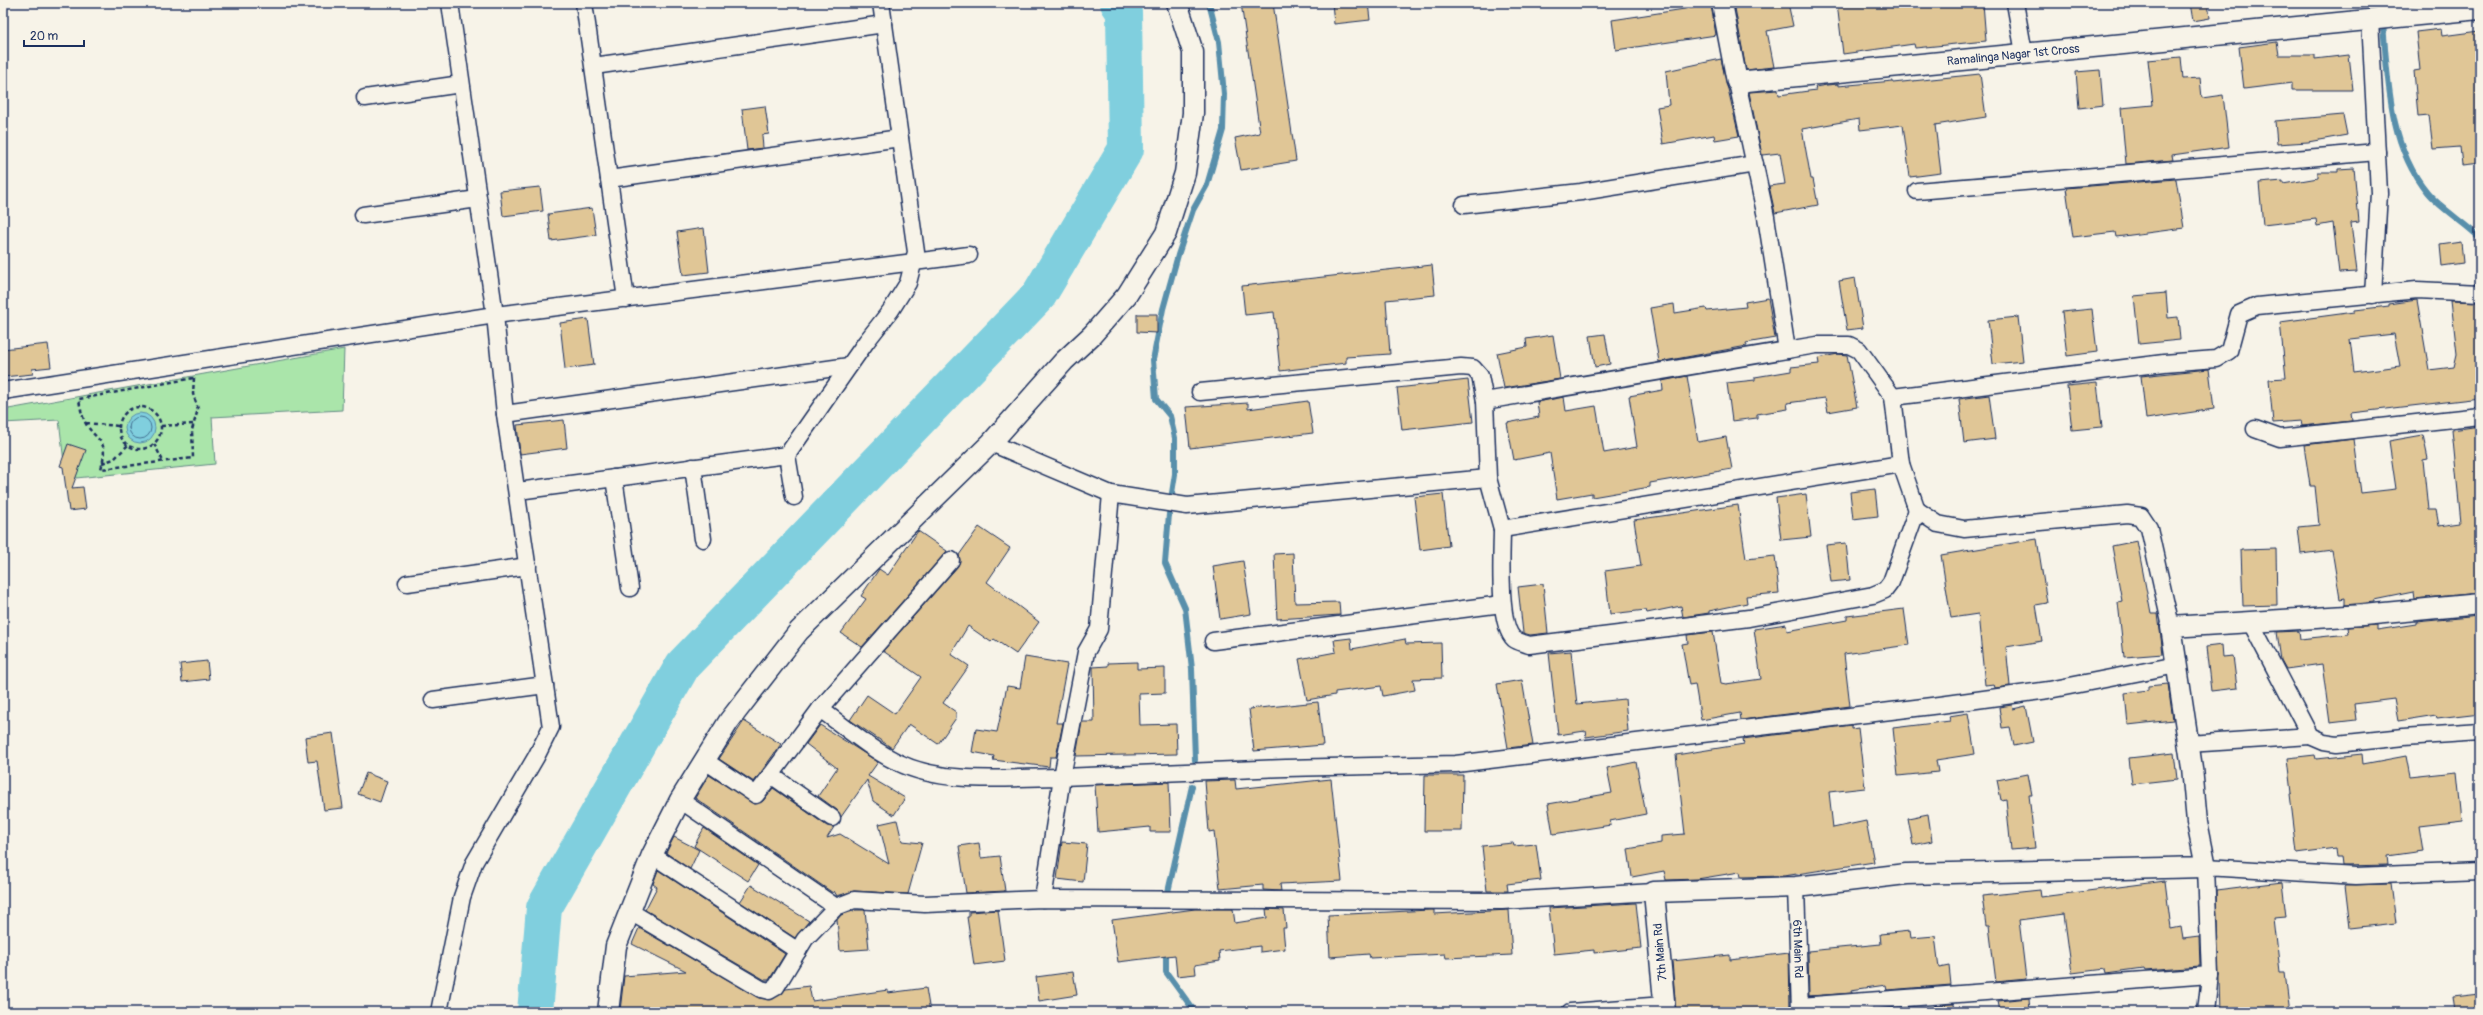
<svg xmlns="http://www.w3.org/2000/svg" width="2483" height="1015" viewBox="0 0 2483 1015" font-family="Pangolin,sans-serif">
<rect width="100%" height="100%" fill="#f7f3e8"/>
<filter id="ink" filterUnits="userSpaceOnUse"><feTurbulence type="fractalNoise" baseFrequency=".025" numOctaves="2"/><feDisplacementMap in="SourceGraphic" scale="8" xChannelSelector="R" yChannelSelector="G"/><feConvolveMatrix kernelMatrix="1 2 1 2 8 2 1 2 1" color-interpolation-filters="sRGB"/></filter>
<g filter="url(#ink)">
<!-- green -->
<path fill="#aae5aa" stroke="#628a84" d="M344,349L342,410L212,417L215,464L66,479L59,420L3,423V410Z"/>
<!-- water -->
<path fill="#80cfde" stroke="#588fab" d="M125 428a15 15 0 1 1 30 0a15 15 0 1 1-30 0Z"/>
<g fill="none" stroke-linecap="round" stroke-linejoin="round">
<!-- shore -->
<path stroke="#436f91" stroke-width="1" d="M129 428a11 11 0 1 1 22 0a11 11 0 1 1-22 0Z"/>
<!-- stream -->
<path stroke="#588fab" stroke-width="6" d="M2381,3C2388,65 2385,141 2427,192C2441,209 2464,222 2480,238
M1172,493L1175,474V438L1170,416L1156,399L1153,360L1163,309L1178,255L1193,210L1207,185L1223,130L1224,94L1219,42L1209,3
M1169,514L1165,563L1185,608L1192,669L1195,760
M1168,892L1192,786
M1166,948V972L1195,1012"/>
<!-- river -->
<path stroke="#80cfde" stroke-width="36" d="M535,1012L544,908L683,665L1039,295L1126,149L1124,12L1118,3"/>
</g>
<!-- building -->
<path fill="#e0c696" stroke="#1b2f5e" fill-rule="evenodd" d="M1241,3H1273L1296,161L1241,170L1235,138L1260,133Z
M1332,3H1368L1370,20L1334,24Z
M1761,3H1788L1793,26L1767,31L1774,67L1746,70L1735,8Z
M1837,3H1983L1986,41L1915,48L1914,44L1843,54Z
M2190,3H2208L2210,18L2193,21Z
M1711,5L1716,35L1616,50L1612,20Z
M2441,29L2442,36L2480,31V163L2462,165L2460,147L2433,149L2429,115L2418,116L2414,71L2420,70L2416,32Z
M2277,42L2279,55H2315V59L2349,55L2353,90H2292V83L2244,89L2239,47Z
M2181,57L2183,79L2200,78L2202,98L2223,95L2229,147L2172,155L2173,160L2126,164L2121,108L2153,105L2148,60Z
M1721,59L1739,136L1715,140L1714,135L1663,144L1657,107L1669,105L1666,71Z
M2100,70L2103,105L2079,108L2076,72Z
M1980,74L1986,117L1935,125L1941,173L1910,177L1903,125L1860,130L1859,119L1802,129L1811,179H1813L1818,205L1775,213L1769,186L1785,184L1780,153L1762,155L1749,92L1778,90L1779,95L1816,90L1815,87L1827,85L1838,84V86L1893,81V83Z
M765,106L769,134L762,135L763,148L747,150L742,109Z
M2343,115L2347,135L2308,142L2277,144L2275,121Z
M2354,168L2359,222L2351,223L2357,272L2339,273L2333,223L2317,226L2316,219L2263,225L2259,183L2283,181V184L2318,178V172H2338V169Z
M2176,179L2184,228L2116,237L2115,232L2073,237L2066,188Z
M540,187L543,211L503,216L500,191Z
M592,208L596,235L551,241L548,214Z
M704,228L709,272L683,275L677,232Z
M2461,242L2463,263L2442,266L2440,245Z
M1432,265L1435,295L1386,300L1390,354L1346,357V363L1280,371L1274,312L1245,315L1242,286Z
M1855,278L1863,328L1847,330L1839,281Z
M2166,293L2168,318L2178,317L2180,340L2139,344L2134,296Z
M1768,298L1775,338L1746,343L1747,346L1659,362L1650,308L1674,304L1675,313L1706,308L1707,311L1746,307L1745,302Z
M2417,300L2429,370L2454,367L2457,354L2451,301L2479,302L2480,398L2351,413L2352,421L2302,426L2301,421L2273,423L2269,379L2286,378L2280,322L2355,312V310L2389,306V304ZM2394,334L2400,366L2354,372L2350,339Z
M2092,309L2097,352L2067,356L2062,312Z
M1137,314H1157V333L1137,332Z
M2018,317L2023,361L1993,364L1988,320Z
M588,319L594,365L565,369L560,323Z
M1605,334L1610,364L1595,367L1590,336Z
M1553,335L1560,379L1504,388L1497,353L1527,347L1526,339Z
M48,344L51,367L32,369L33,374L3,377V349Z
M1838,354L1847,355L1857,407L1828,412L1825,398L1787,403L1788,409L1757,414V418L1732,421L1727,383L1755,380V377L1791,371V367L1819,364L1818,358Z
M2209,369L2214,409L2146,419L2141,376Z
M1687,376L1698,442L1726,437L1732,469L1650,483V487L1592,497V493L1557,499L1550,453L1514,460L1507,423L1539,417L1537,402L1564,397L1566,411L1596,406L1604,453L1637,447L1629,396L1663,390L1662,381Z
M1468,380L1473,422L1402,430L1397,388Z
M2097,383L2102,427L2072,430L2067,386Z
M1989,395L1995,439L1964,443L1959,399Z
M1308,401L1313,433L1190,448L1186,407L1248,403V409Z
M564,420L567,448L520,454L517,425Z
M2480,426V593L2414,599L2413,592L2374,600V602L2345,605V598L2340,599L2332,550L2301,554L2298,527L2319,525L2315,486H2310L2304,445L2354,439L2361,493L2396,489L2389,441L2423,435L2428,459L2423,460L2428,510H2436L2439,526L2461,523L2452,430Z
M68,444L86,450L72,488L83,487L86,509L69,511L63,467L60,466Z
M1875,489L1878,516L1853,519L1850,492Z
M1443,494L1449,546L1420,550L1414,497Z
M1806,494L1811,537L1781,540L1776,498Z
M1738,505L1746,559L1775,556L1779,593L1746,596L1747,603L1709,611V613L1683,617L1681,606L1647,613L1646,610L1610,614L1605,571L1641,566L1634,520Z
M979,527L1010,548L987,582L1039,622L1016,654L994,639L991,642L968,626L951,654L969,666L943,703L956,712V718L938,744L909,724L892,748L850,720L867,695L895,714L921,677L883,651L958,566L960,561L959,555Z
M918,531L947,551L862,647L841,633L866,599L861,596L879,569L888,575Z
M2037,539L2047,603L2036,605L2042,641L2006,647L2010,686L1995,688L1994,684L1985,685L1978,614L1951,618L1941,555Z
M2137,541L2151,614H2158L2163,654L2124,657L2118,602L2122,601L2112,546Z
M1846,543L1850,580L1831,582L1826,545Z
M2276,549L2277,605L2243,606L2241,550Z
M1293,553L1295,603L1339,602L1340,615L1277,619L1274,554Z
M1243,561L1251,614L1220,619L1213,566Z
M1543,584L1548,633L1530,635L1523,633L1518,587Z
M1904,609L1909,645L1844,654L1850,706L1741,720L1740,713L1701,720L1695,684L1689,685L1682,644L1688,643L1687,635L1713,632L1721,683L1726,684L1761,679L1754,629L1786,624L1787,631L1847,620V616Z
M2480,616V713L2437,718L2436,715L2398,721L2394,699L2354,704L2356,720L2330,723L2322,664L2286,669L2281,660L2277,632L2299,631L2300,639L2349,634L2348,627L2377,625V630L2416,624V622Z
M1351,638L1352,649L1405,639L1406,644L1441,643L1442,678L1413,679L1415,690L1383,696L1381,686L1335,692V695L1307,700L1299,659L1336,652L1334,640Z
M2222,645L2223,657L2233,656L2237,688L2211,691L2206,647Z
M1571,651L1577,704L1625,699L1628,731L1586,737L1585,731L1558,735L1549,653Z
M1025,657L1067,664L1056,723H1063L1056,757H1050L1049,767L993,760L994,756L972,752L976,729L997,732L1007,686L1020,688Z
M207,661L209,679L182,682L180,664Z
M1137,662V669L1165,668V693L1139,694L1140,725L1176,724L1177,754L1076,756L1082,722H1094L1093,667L1108,666V663Z
M1522,680L1533,745L1508,748L1497,684Z
M2168,684L2173,720L2128,725L2125,693L2148,690V686Z
M1318,702L1323,745L1254,751L1249,709Z
M2012,705L2013,709L2026,706L2033,742L2014,746L2010,727L2002,728L1999,707Z
M1968,713L1975,754L1936,760L1938,772L1898,776L1893,728L1950,721L1949,716Z
M744,721L781,744L754,782L719,759Z
M820,725L878,762L868,776L905,798L894,815L873,801L867,780L841,817L837,810L818,796L837,768L806,744Z
M1852,725V729L1858,728L1865,788L1829,792L1833,828L1866,821L1874,862L1784,876L1741,877L1740,872L1697,879L1666,880L1664,871L1632,877L1628,849L1661,843V836L1685,834L1676,755L1744,744L1743,739Z
M333,733L343,808L324,810L317,761L308,762L305,737Z
M2174,753L2177,779L2132,784L2129,758Z
M2362,754L2363,764L2406,756L2410,777L2457,772L2462,821L2419,826L2423,851L2388,856L2389,865L2342,866L2341,857H2337L2336,848L2297,853L2290,794L2292,793L2288,758L2315,755L2316,759Z
M1636,762L1646,814L1610,821L1611,825L1553,834L1548,804L1612,793L1607,768Z
M366,773L387,781L380,802L358,794Z
M2028,774L2032,795H2029L2035,848L2011,850L2006,799L2001,800L1997,780Z
M709,775L755,804L763,801L773,788L827,826L834,827L827,838L840,834L889,864L879,824L897,820L902,841L922,843L908,894L854,891L837,896L834,891L833,893L695,798Z
M1425,775H1463L1462,831H1424Z
M1331,779L1342,881L1280,884L1281,891L1263,890V885L1220,889L1214,831L1209,832L1205,781L1235,780L1236,789Z
M1169,782L1171,832H1150V827L1098,832L1095,785Z
M1928,814L1932,841L1913,845L1908,818Z
M704,828L758,865L748,881L694,846Z
M674,837L699,850L690,869L666,853Z
M1062,842L1087,844L1083,882L1057,879Z
M979,843L981,858L1000,856L1005,891L966,893L959,846Z
M1513,843L1514,846L1536,844L1541,880L1507,884L1508,891H1487L1482,846Z
M658,870L785,954L769,980H765L645,910L657,887L653,884Z
M2165,881L2171,929L2181,927L2183,939L2199,937L2200,966L2144,970L2143,968L2106,973L2105,969L2072,973L2064,914L2019,920L2026,979L1996,982L1989,926H1986L1982,896L2040,890L2041,897Z
M2282,882L2286,917L2274,918L2280,972H2285L2290,1012H2220L2216,890Z
M2391,884L2396,923L2350,928L2345,885Z
M751,885L809,921L795,938L740,902Z
M1636,903L1641,948L1594,953V950L1554,954L1549,908Z
M1195,909H1233L1235,923L1267,918L1266,909L1284,910L1286,928H1283L1285,949L1260,952V946L1219,951L1220,961L1195,965L1196,974L1177,976L1175,955L1118,962L1112,920Z
M856,910H865L869,949L840,951L837,920L841,915Z
M998,910L1005,961L974,965L967,917H969V912Z
M1430,910H1434V914L1509,910L1512,955L1446,958L1445,954L1370,958L1369,954L1330,957L1328,915Z
M639,928L759,998L773,999L786,989L809,986L812,1001L888,990V993L926,988L930,1012H716V1009L695,1012H658V1008L620,1011L624,976L686,971L632,944Z
M1910,931L1911,938L1935,936L1939,968L1949,966L1951,985L1887,990L1886,985L1851,990L1852,993L1809,996L1808,951L1881,944L1880,934Z
M1789,953L1790,1012H1676L1672,961L1730,955V960Z
M1073,972L1077,995L1039,1001L1036,977Z
M2478,994L2480,1012H2454L2452,997Z
M2029,998L2030,1012H2000L1998,1001Z
M1954,1004L1955,1012H1934V1005Z"/>
<g fill="none" stroke-linecap="round" stroke-linejoin="round">
<defs>
<g id="minor">
<path d="M584,3L626,299"/>
<path d="M2015,3L2024,53"/>
<path d="M2397,3L2400,16"/>
<path d="M2370,19L2379,193L2373,295"/>
<path d="M594,66L884,24"/>
<path d="M1737,82L1766,217L1787,350"/>
<path d="M365,98L461,84"/>
<path d="M609,179L900,138"/>
<path d="M1917,191L2377,152"/>
<path d="M1464,205L1581,192L1755,164"/>
<path d="M363,215L478,199"/>
<path d="M3,391L495,315L969,255"/>
<path d="M1200,392L1461,367L1473,368L1480,376L1485,401L1816,345H1849L1859,350L1893,397L1901,464L1917,510L1938,524L1964,529L2127,514L2141,516L2149,528L2171,627"/>
<path d="M1893,397L2164,363L2216,359L2229,351L2239,314L2257,306L2417,290L2480,293"/>
<path d="M1485,401L1488,478"/>
<path d="M505,414L849,366"/>
<path d="M2255,429L2280,438L2480,416"/>
<path d="M991,443L1111,494L1187,506L1488,478L1502,529L1901,464"/>
<path d="M693,467L703,539"/>
<path d="M614,478L630,588"/>
<path d="M518,491L787,455"/>
<path d="M1111,494L1099,629L1086,652L1062,777L1286,768L1456,764L1940,705L2049,690L2177,665"/>
<path d="M794,497L787,455L866,342L891,310L908,283L916,252L881,3"/>
<path d="M1502,529C1502,552 1497,624 1514,639C1518,642 1524,643 1529,645L1749,618L1873,595L1885,590L1891,582L1917,510"/>
<path d="M407,583L528,566"/>
<path d="M2250,621L2310,736L2324,742L2337,744L2404,737L2480,732"/>
<path d="M1213,641L1502,604"/>
<path d="M433,700L545,685"/>
<path d="M820,709L951,560"/>
<path d="M2188,744L2310,736"/>
<path d="M704,760L756,795L771,775L832,818"/>
<path d="M771,775L820,709C845,727 870,749 897,762C945,786 1010,777 1062,777L1043,899"/>
<path d="M680,800L836,907"/>
<path d="M652,855L798,951"/>
<path id="s1" d="M1796,887L1800,1012"/>
<path d="M629,911L761,989L769,991L776,987L805,939L836,907L854,900L925,904L1043,899L1502,901L1654,892"/>
<path d="M1800,1006L2210,975"/>
<path d="M439,1012L462,897L474,863L536,757L551,727L505,414L495,315L450,3"/>
<path d="M1570,1012L1664,1005"/>
<path d="M2206,1012L2210,975L2206,867L2356,876L2480,871"/>
</g>
<g id="tertiary">
<path id="s2" d="M1722,3L1737,82L2480,9"/>
<path d="M608,1012L616,946L652,855L680,800L729,721L799,631L991,443L1064,361L1092,335L1127,295L1166,233L1185,173L1193,113V52L1177,3"/>
<path d="M1665,1012L1654,892L1796,887L1906,874L2206,867L2197,822L2192,768L2171,627L2363,615L2480,604"/>
</g>
</defs>
<!-- minor casing -->
<use href="#minor" stroke="#1b2f5e" stroke-width="19"/>
<!-- tertiary casing -->
<use href="#tertiary" stroke="#1b2f5e" stroke-width="23"/>
<!-- path -->
<path stroke="#1b2f5e" stroke-width="2.5" stroke-dasharray="4 3" stroke-linecap="butt" d="M194,378L193,394L198,409L192,430L193,458L101,469C109,439 99,444 86,424C82,416 80,407 79,399Z
M119 428a21 21 0 1 1 42 0a21 21 0 1 1-42 0Z
M86,423L119,426
M161,426L194,424
M154,444L163,461
M102,463L114,459L128,445"/>
<!-- minor -->
<use href="#minor" stroke="#f7f3e8" stroke-width="16"/>
<!-- tertiary -->
<use href="#tertiary" stroke="#f7f3e8" stroke-width="20"/>
</g>
</g>
<g text-anchor="middle" stroke-width="3.5" stroke-linejoin="round" paint-order="stroke">
<!-- street labels -->
<g font-size="12" fill="#1b2f5e" stroke="#f7f3e8">
<text dy="4" stroke="none"><textPath href="#s2" startOffset="358">Ramalinga Nagar 1st Cross</textPath></text>
<text dy="4" stroke="none"><textPath href="#s1" startOffset="62">6th Main Rd</textPath></text>
<text transform="translate(1660 952) rotate(-95)" y="4">7th Main Rd</text>
</g>
</g>
<!-- margin -->
<rect width="2483" height="1015" fill="none" stroke="#f7f3e8" stroke-width="16"/>
<rect x="8" y="8" width="2467" height="999" fill="none" stroke="#1b2f5e" stroke-width="1.5" filter="url(#ink)"/>
<!-- scale -->
<path d="M24 40v6h60v-6" fill="none" stroke="#1b2f5e" stroke-width="2"/>
<text x="30" y="40" font-size="12" fill="#1b2f5e" stroke="#f7f3e8" stroke-width="3" paint-order="stroke">20 m</text>
</svg>
